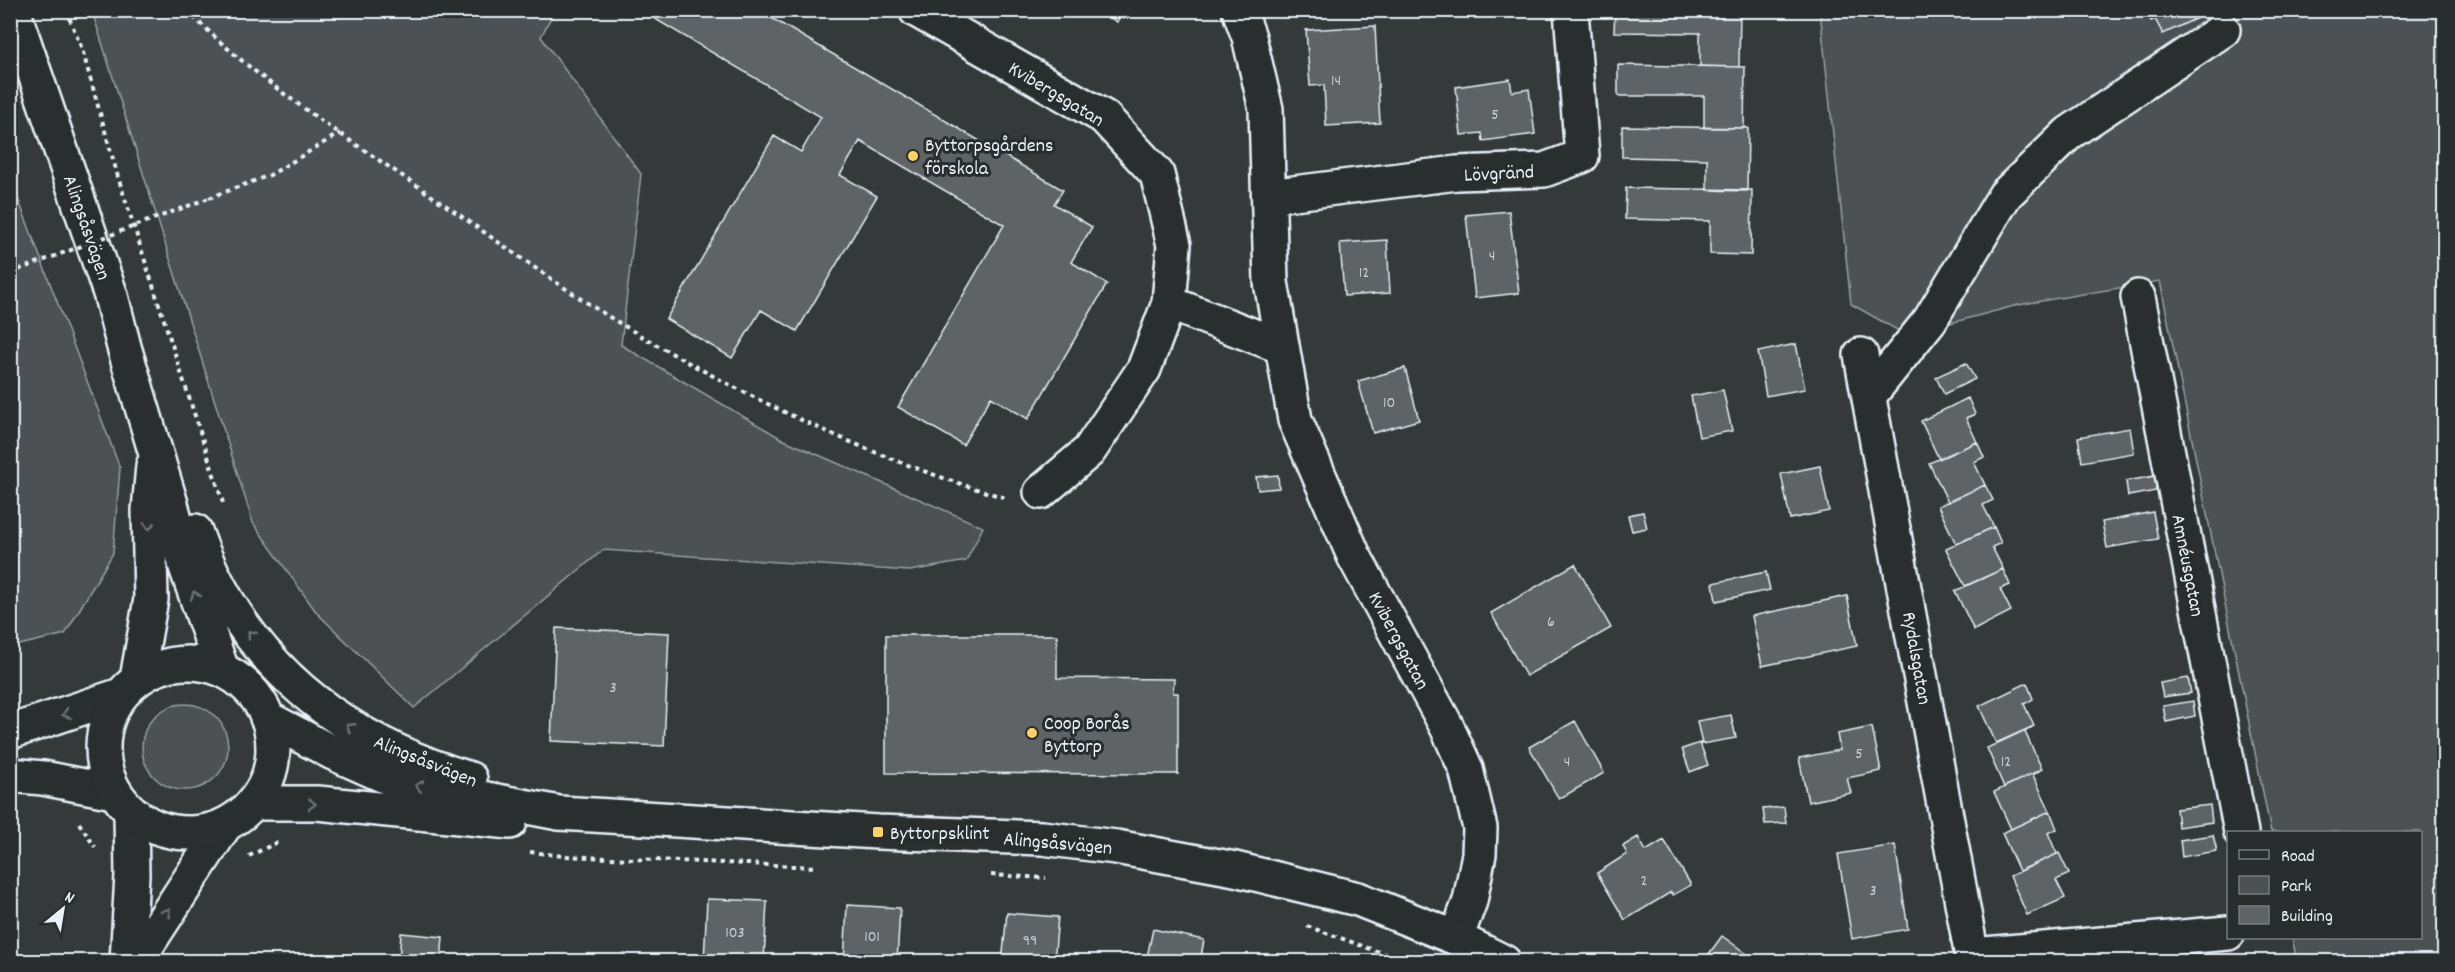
<svg xmlns="http://www.w3.org/2000/svg" width="2455" height="972" viewBox="0 0 2455 972" font-family="Dekko,sans-serif">
<rect width="100%" height="100%" fill="#35393a"/>
<filter id="ink" filterUnits="userSpaceOnUse"><feTurbulence type="fractalNoise" baseFrequency=".0167" numOctaves="2"/><feDisplacementMap in="SourceGraphic" scale="12" xChannelSelector="R" yChannelSelector="G"/><feConvolveMatrix kernelMatrix="1 2 1 2 8 2 1 2 1" color-interpolation-filters="sRGB"/></filter>
<g filter="url(#ink)">
<!-- green -->
<path fill="#4d5152" stroke="#9aa1a5" stroke-width="1.5" d="M92,11H554L541,37L641,174L621,345L782,439L983,527L966,561L910,571L603,550L414,708L317,613L253,523Z
M1820,11H2444V961H2297L2292,938H2420V832H2271L2160,281L2018,305L1906,335L1851,304Z
M11,180L120,468L113,553L65,634L11,647Z
M142 747a43 43 0 1 1 86 0a43 43 0 1 1-86 0Z"/>
<!-- building -->
<path fill="#5f6365" stroke="#e8f1f8" stroke-width="1.5" d="M640,10H758L1063,190L1054,204L1092,227L1071,262L1107,284L1028,419L991,397L963,445L898,407L1004,225L860,141L840,175L877,196L797,331L761,310L732,358L666,319L774,136L801,152L821,117Z
M1097,10H1124L1117,22Z
M1615,10H1740L1739,67L1700,66V33L1614,32Z
M2146,10H2214L2163,34L2155,19L2151,21Z
M1375,26L1380,123L1326,126L1324,85L1310,86L1306,30Z
M1618,65L1745,67L1744,128H1704V96H1618Z
M1510,79L1512,92L1529,89L1535,134L1483,141L1482,133L1461,135L1456,87Z
M1622,126L1748,128L1747,191L1707,190V159L1622,157Z
M1626,188L1752,190L1751,255L1710,254V221L1625,219Z
M1509,211L1519,293L1475,298L1466,215Z
M1387,240L1390,293L1344,296L1340,243Z
M1796,344L1805,389L1766,396L1758,352Z
M1966,363L1975,379L1944,394L1936,377Z
M1405,368L1419,420L1373,433L1358,381Z
M1723,390L1732,431L1699,437L1691,396Z
M1968,398L1975,414L1966,418L1977,442L1939,459L1921,421Z
M2130,428L2134,453L2082,462L2078,437Z
M1977,442L1984,457L1974,462L1985,485L1948,502L1929,463Z
M1820,466L1829,511L1790,519L1781,474Z
M1278,475L1279,488L1258,490L1256,477Z
M2155,476L2156,491L2128,496L2126,481Z
M1985,485L1993,500L1983,505L1994,527L1956,544L1938,506Z
M1643,512L1647,528L1632,531L1628,515Z
M2153,512L2158,539L2107,548L2102,522Z
M1994,527L2001,543L1992,547L2003,569L1965,586L1946,549Z
M1575,564L1611,628L1526,676L1491,613Z
M2003,569L2010,585L2000,589L2011,611L1974,630L1955,591Z
M1766,572L1770,590L1716,601L1713,583Z
M1847,596L1857,646L1762,666L1752,616Z
M556,628L669,633L664,746L551,741Z
M886,635H1057V678L1174,679L1173,693H1178V774L886,773Z
M2188,678L2191,693L2163,697L2160,683Z
M2027,683L2033,699L2024,704L2034,726L1996,743L1979,706Z
M2193,701L2195,716L2166,722L2163,706Z
M1731,715L1736,738L1702,744L1697,721Z
M1575,721L1604,773L1559,799L1529,747Z
M2034,726L2025,732L2042,769L2004,787L1987,748Z
M1872,727L1881,771L1847,778L1851,793L1808,802L1799,758L1840,750L1837,734Z
M1700,743L1708,765L1690,772L1682,749Z
M2042,769L2033,775L2050,811L2011,829L1994,792Z
M2210,805L2212,822L2178,827L2176,809Z
M1784,807L1786,823L1765,824L1763,809Z
M2050,811L2057,829L2048,833L2057,854L2019,871L2002,833Z
M2213,835L2217,851L2182,857L2180,840Z
M1638,837L1646,851L1664,840L1691,885L1673,895L1671,892L1625,920L1597,873L1627,854L1623,846Z
M1895,845L1908,929L1852,939L1838,854Z
M2059,853L2069,874L2056,880L2065,898L2027,915L2010,876Z
M707,899L767,901L764,962H704Z
M847,905L900,908L897,962H844Z
M1007,913L1058,917L1054,962H1002Z
M1153,929L1204,940L1200,962H1146Z
M401,933L443,937L441,962H399Z
M1722,936L1758,962H1703Z"/>
<g fill="none" stroke-linecap="round" stroke-linejoin="round">
<defs>
<path id="minor" d="M916,10L1104,117L1157,174L1174,245L1169,303L1280,346
M1239,10L1249,37L1266,109L1271,282L1295,420L1354,556L1447,727L1466,769L1480,828L1479,854L1470,901L1456,938
M1269,196L1457,173L1544,170L1582,156L1571,10
M2138,297L2241,832
M1861,355L1973,962
M1869,396L1930,320L2005,195L2069,133L2223,30
M1041,492L1089,451L1144,369L1169,303
M10,732L121,695
M10,775L43,778L114,792
M1973,955L2228,933
M127,962L132,875L131,812
M136,962L225,825"/>
<path id="major" d="M13,10L111,296L124,347L171,504L186,567L222,670
M195,531C241,662 341,740 470,779
M103 748a85 85 0 1 1 170 0a85 85 0 1 1-170 0Z
M137,679L151,599L149,510L153,466
M267,718L333,753L398,782L559,813L878,832L1042,838L1116,847L1235,869L1358,899L1456,938L1504,962
M253,803H317L510,822"/>
</defs>
<!-- minor casing -->
<use href="#minor" stroke="#e8f1f8" stroke-width="38"/>
<!-- major casing -->
<use href="#major" stroke="#e8f1f8" stroke-width="38"/>
<!-- path -->
<path stroke="#e8f1f8" stroke-width="4" stroke-dasharray="4.5 4.5" stroke-linecap="butt" d="M66,10L82,49L118,177L224,506
M187,10C258,83 346,137 429,194C491,236 552,282 616,321C738,394 869,458 1006,498
M209,198L270,175L340,133
M79,823L95,847
M530,852L564,856L816,867
M249,856L280,841
M991,875L1046,878
M1307,926L1407,962"/>
<!-- minor -->
<use href="#minor" stroke="#2a2d2e" stroke-width="33"/>
<!-- major -->
<use href="#major" stroke="#2a2d2e" stroke-width="33"/>
<!-- path-bridge -->
<path stroke="#e8f1f8" stroke-width="4" stroke-dasharray="4.5 4.5" stroke-linecap="butt" d="M10,273L209,198"/>
</g>
<!-- one-way arrows -->
<defs><path id="oneway-chevron" d="M-2-3.5L2.5 0L-2 3.5" fill="none" stroke-width="1.6" stroke-linecap="round" stroke-linejoin="round" transform="scale(1.5)"/></defs>
<g stroke="#6c7275">
<use href="#oneway-chevron" transform="translate(149 526) rotate(89)"/>
<use href="#oneway-chevron" transform="translate(195 595) rotate(-109)"/>
<use href="#oneway-chevron" transform="translate(251 634) rotate(-130)"/>
<use href="#oneway-chevron" transform="translate(66 714) rotate(161)"/>
<use href="#oneway-chevron" transform="translate(350 727) rotate(-147)"/>
<use href="#oneway-chevron" transform="translate(419 786) rotate(-169)"/>
<use href="#oneway-chevron" transform="translate(312 804) rotate(2)"/>
<use href="#oneway-chevron" transform="translate(167 912) rotate(-57)"/>
</g>
</g>
<!-- markers -->
<g fill="#ffd166" stroke="#2a2d2e" stroke-width="2">
<circle cx="913" cy="156" r="6"/>
<circle cx="1032" cy="733" r="6"/>
<rect x="872" y="826" width="12" height="12" rx="3"/>
</g>
<g text-anchor="middle" stroke-width="6" stroke-linejoin="round" paint-order="stroke">
<!-- number labels -->
<g font-size="16" fill="#c6ced3">
<text x="1336" y="85">14</text>
<text x="1495" y="119">5</text>
<text x="1492" y="260">4</text>
<text x="1364" y="277">12</text>
<text x="1389" y="407">10</text>
<text x="1551" y="626">6</text>
<text x="613" y="692">3</text>
<text x="1859" y="758">5</text>
<text x="1567" y="766">4</text>
<text x="2006" y="766">12</text>
<text x="1644" y="885">2</text>
<text x="1873" y="895">3</text>
<text x="735" y="937">103</text>
<text x="872" y="941">101</text>
<text x="1030" y="945">99</text>
</g>
<!-- street labels -->
<g font-size="20" fill="#e8f1f8" stroke="#2a2d2e">
<text transform="translate(1057 93) rotate(31)" y="7">Kvibergsgatan</text>
<text transform="translate(1499 172) rotate(-3)" y="7">Lövgränd</text>
<text transform="translate(88 227) rotate(71)" y="7">Alingsåsvägen</text>
<text transform="translate(2189 565) rotate(79)" y="7">Amnéusgatan</text>
<text transform="translate(1400 640) rotate(62)" y="7">Kvibergsgatan</text>
<text transform="translate(1918 658) rotate(80)" y="7">Rydalsgatan</text>
<text transform="translate(426 760) rotate(22)" y="7">Alingsåsvägen</text>
<text transform="translate(1058 842) rotate(5)" y="7">Alingsåsvägen</text>
</g>
<!-- poi labels -->
<g font-size="20" fill="#e8f1f8" stroke="#2a2d2e" text-anchor="start">
<text x="925" y="151">Byttorpsgårdens<tspan x="925" dy="23">förskola</tspan></text>
<text x="1044" y="729">Coop Borås<tspan x="1044" dy="23">Byttorp</tspan></text>
<text x="890" y="839">Byttorpsklint</text>
</g>
</g>
<!-- margin -->
<rect width="2455" height="972" fill="none" stroke="#2a2d2e" stroke-width="36"/>
<rect x="18" y="18" width="2419" height="936" fill="none" stroke="#e8f1f8" stroke-width="2" filter="url(#ink)"/>
<!-- legend -->
<rect x="2227" y="831" width="195" height="108" fill="#2a2d2e" stroke="#767b7f" stroke-width="1.5"/>
<rect x="2239" y="850" width="30" height="9" fill="#2a2d2e" stroke="#767b7f" stroke-width="1.5"/>
<text x="2281" y="861" font-size="18" fill="#e8f1f8">Road</text>
<rect x="2239" y="876" width="30" height="18" fill="#4d5152" stroke="#767b7f" stroke-width="1.5"/>
<text x="2281" y="891" font-size="18" fill="#e8f1f8">Park</text>
<rect x="2239" y="906" width="30" height="18" fill="#5f6365" stroke="#767b7f" stroke-width="1.5"/>
<text x="2281" y="921" font-size="18" fill="#e8f1f8">Building</text>
<!-- north arrow -->
<g transform="translate(63 909) rotate(30)" stroke="#2a2d2e" stroke-width="4.5" paint-order="stroke">
<path d="M0-4.5L10 22L0 15L-10 22Z" fill="#e8f1f8"/>
<text y="-9" font-size="16" font-weight="bold" text-anchor="middle" fill="#e8f1f8">N</text>
</g>
</svg>
